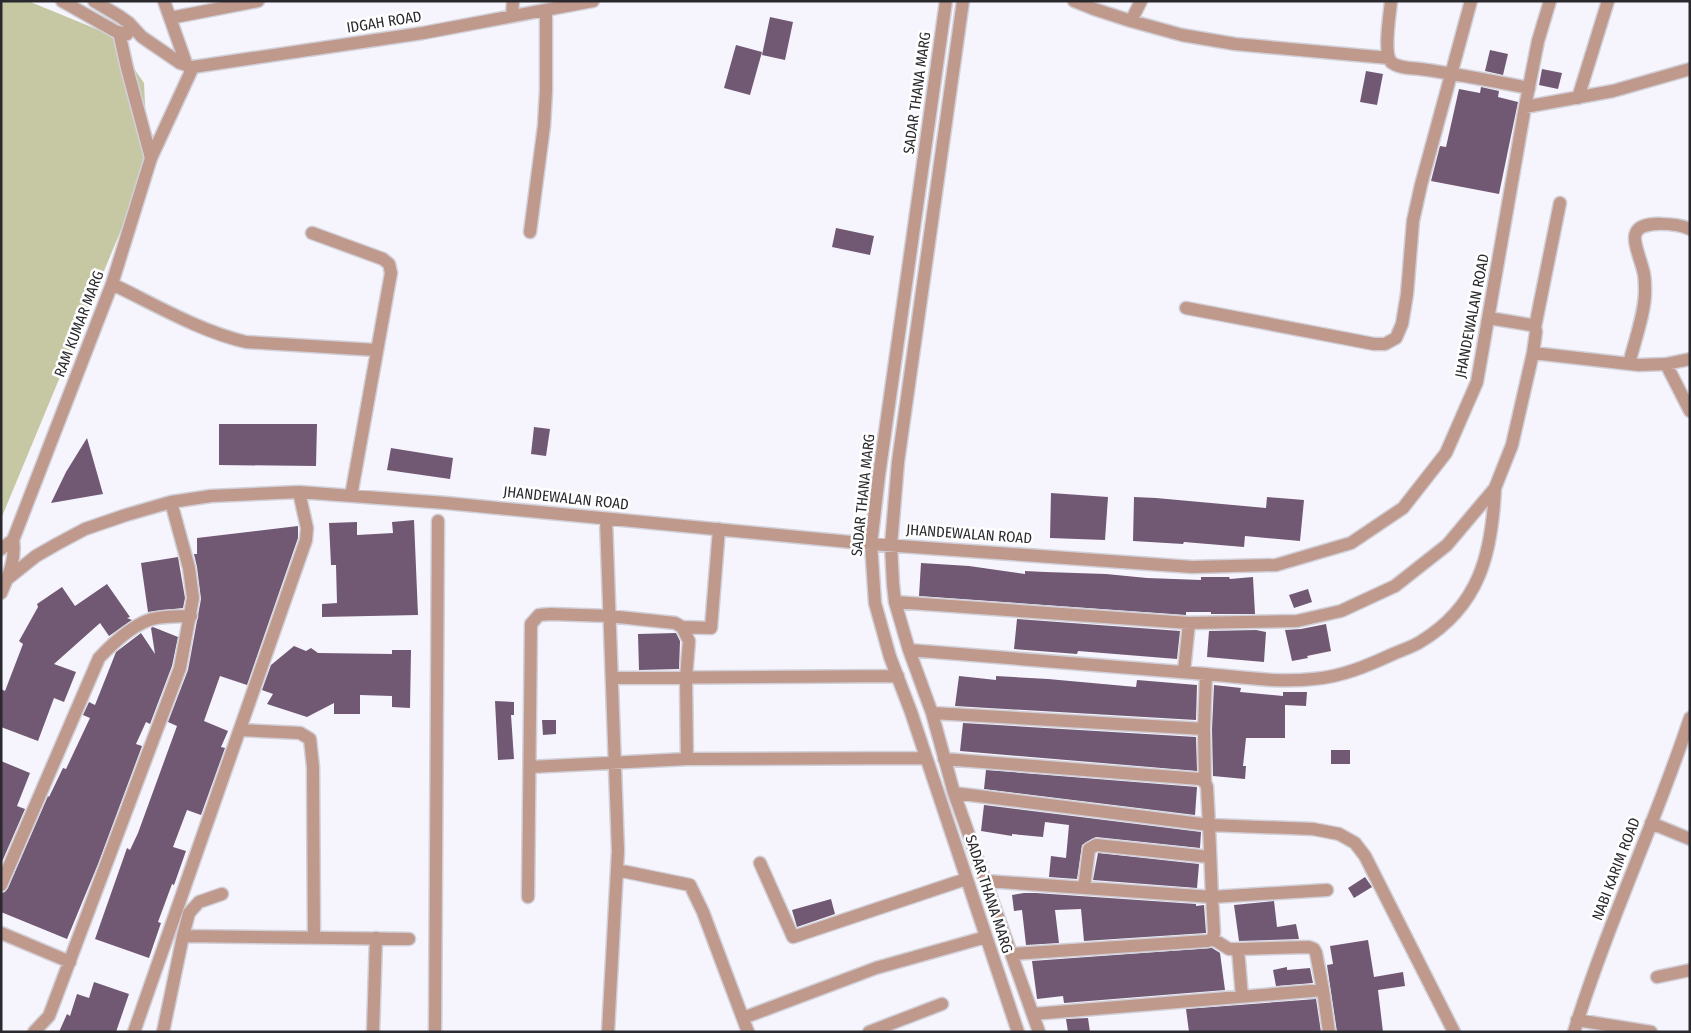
<svg xmlns="http://www.w3.org/2000/svg" width="1691" height="1033" viewBox="0 0 1691 1033" font-family="'Fira Sans Condensed',sans-serif">
<rect width="100%" height="100%" fill="#f6f5fe"/>
<!-- green -->
<path fill="#c6c8a4" d="M1,1H28L111,35L144,83L148,165L1,519Z"/>
<!-- building -->
<path fill="#715974" d="M770,17L793,22L785,60L762,55Z
M736,45L762,52L750,95L724,88Z
M1490,50L1508,54L1503,75L1485,71Z
M1542,69L1562,73L1558,89L1539,85Z
M1366,71L1383,74L1377,105L1360,102Z
M1481,87L1499,91L1498,97L1518,102L1499,194L1431,181L1440,146L1446,147L1459,89L1480,93Z
M836,228L874,236L870,255L832,247Z
M219,424H317L316,466L219,465Z
M534,427L550,429L546,456L531,454Z
M87,438L103,494L51,503L66,472Z
M391,448L453,458L450,479L387,470Z
M1051,493L1108,497L1105,540L1050,538Z
M1134,497L1156,498L1266,508L1267,497L1304,500L1300,541L1245,536L1244,547L1184,542L1183,544L1133,541Z
M414,520L418,615L322,617V604L337,603L336,565H331L329,523L357,522V535L393,533L392,522Z
M298,526V538L247,685L220,676L204,721L228,731L221,747L225,748L201,815L187,810L173,847L186,851L174,885L172,884L158,922L161,923L149,958L95,939L127,848L130,850L138,833L177,726L168,722L188,670L201,599L197,567L194,554H197V538Z
M178,557L185,598L183,608L148,612L141,563Z
M921,563L969,566L1025,574V571L1045,572L1106,574L1147,578L1201,580V577H1229L1230,579L1253,577L1255,614H1211V612H1186V615L919,596Z
M107,584L130,617L127,618L132,620L109,636L100,623L54,664L76,672L64,702L54,698L38,741L1,727V689L5,691L23,644L19,641L38,607L37,604L62,587L75,606Z
M1308,589L1312,602L1294,608L1289,595Z
M1017,619L1180,631L1177,659L1078,651L1077,654L1014,649Z
M1326,624L1331,651L1307,656L1308,658L1292,661L1285,630L1301,629Z
M153,627L178,637L172,666L150,724L146,722L136,744L142,746L98,864L67,939L1,912V893L5,892L8,888L48,796L49,797L63,768L66,769L90,718L83,715L89,702L95,705L116,652L141,633L155,654L151,628Z
M1256,630L1266,632L1264,662L1207,657L1209,631Z
M676,633L680,641L679,669L639,670L638,634Z
M294,646L306,651L311,648L318,653L392,654V650H411L410,708L392,707V696L360,695V714H334V703L307,717L267,704L273,694L262,690L271,665Z
M959,676L996,680V676L1048,679L1136,687L1137,680L1197,685L1196,720L955,706Z
M1214,685L1241,688L1240,692L1283,696V692H1307L1306,706L1285,705V738H1246L1243,766H1246L1245,779L1213,776L1212,729Z
M495,701L514,702V715H511L514,759L498,760Z
M542,720H556V734L543,735Z
M963,723L1196,737L1197,771L960,751Z
M1331,750H1350V764H1331Z
M1,761L30,773L17,806L25,809L1,864Z
M986,770L1197,787L1195,815L984,789Z
M984,805L1201,832L1200,848L1096,837L1082,845L1077,879L1049,877L1051,856L1066,858L1069,825L1045,822L1043,837L1012,834V836L981,831Z
M1098,853L1199,864L1197,888L1093,880Z
M1365,877L1372,887L1354,898L1348,888Z
M1024,893H1036L1196,904V906L1204,905L1206,933L1084,941L1081,909L1055,910L1059,943L1026,945L1022,910L1014,911L1012,895Z
M831,899L835,914L797,927L792,910Z
M1274,901L1277,927L1296,924L1299,939L1239,941L1234,905Z
M1368,940L1374,977L1403,972L1405,986L1378,990L1383,1032H1337L1327,965L1333,964L1330,946Z
M1212,948L1220,953L1225,990L1064,1003L1063,996L1037,999L1032,961Z
M1287,967V970L1310,968L1313,983L1276,986L1273,970Z
M94,982L129,994L116,1032H59L67,1014L70,1016L77,994L89,998Z
M1316,999L1321,1032H1189L1186,1009Z
M1088,1018L1090,1032H1068L1066,1019Z"/>
<g fill="none" stroke-linecap="round" stroke-linejoin="round">
<defs>
<path id="minor" d="M62,1L115,31L127,34
M94,1L119,16L129,23L142,37L180,63L193,67L423,33L593,1
M164,1L187,66
M946,1L879,475L871,544L875,603L890,657L911,712L1018,1032
M963,1L898,462L891,545L893,584L895,602L909,650L932,713L954,793L1039,1032
M1074,1L1094,9L1131,21L1182,35L1235,44L1389,58
M1391,1C1390,14 1383,52 1391,62C1397,68 1412,68 1420,69C1457,74 1493,81 1529,88
M512,16L513,1
M170,18L258,1
M1131,21L1141,1
M119,32L127,68L151,158
M1578,98L1608,1
M1525,107L1613,91L1690,69
M530,232L544,126L546,91V11
M312,233L383,259L389,264L391,273L351,496
M112,284C156,305 199,331 246,342L376,350
M1186,308L1374,344H1385L1396,338L1402,324L1407,294L1413,221L1421,185L1471,1
M1489,318L1531,325L1535,327L1536,332L1533,353L1639,365L1666,364L1690,359
M1535,327L1560,203
M1629,364C1634,343 1646,310 1645,289C1645,283 1645,276 1643,270C1641,261 1632,240 1636,233C1641,219 1679,224 1690,229
M1666,364L1690,411
M606,519L618,851L608,1032
M1,549L13,540
M6,580L36,556L57,544L85,529L126,515L171,502L211,496L299,492L446,503L871,544L1192,567L1276,565L1351,543L1403,508L1446,453L1477,382L1525,107L1538,41L1550,1
M1,593C9,575 16,559 13,540L112,284L151,158L193,67
M895,602L1189,623L1297,621L1341,611L1395,586L1447,545L1495,488L1512,445L1533,353
M682,627L711,628L719,529
M909,650L1206,674L1204,729L932,713
M1184,671L1189,623
M1206,674C1241,677 1278,683 1313,679C1341,677 1367,666 1393,654C1402,650 1412,647 1420,642C1480,606 1492,553 1495,488
M612,678L898,676
M1204,729L1205,782
M240,730L300,733L310,739L313,767L314,938
M944,759L1200,779L1205,782L1207,787L1209,825L954,793
M530,767L687,759L926,758
M1651,823L1690,839
M760,863L793,937L966,879
M617,870L690,885L703,912L748,1032
M986,881L1212,897L1214,932L1213,939L1207,941L1012,954
M1,885L99,658C113,643 132,625 152,619C165,616 178,616 191,616
M1084,888L1089,849L1096,845L1210,857
M1327,890L1212,897L1209,825L1313,829L1339,834L1355,843L1365,856L1454,1032
M528,897L531,624L539,615L550,614L609,616L675,623L682,627L689,641L686,678L687,759
M1,933L70,962
M183,936L409,939
M1213,939L1229,949H1238L1309,947L1314,949L1316,953L1323,990
M1238,949L1242,997
M1657,977L1690,970
M1033,1014L1323,990L1329,1032
M743,1018L876,968L986,937
M1577,1020L1651,1032
M34,1032L49,1016L180,668L193,598L189,568L171,502
M134,1032L306,540L307,528L299,492
M163,1032L183,936L189,913L199,902L222,894
M373,1032L376,938
M435,1032L438,521
M869,1032L942,1004
M1574,1032C1607,925 1655,824 1690,718"/>
</defs>
<!-- minor casing -->
<use href="#minor" stroke="#d1d0d8" stroke-width="15"/>
<!-- minor -->
<use href="#minor" stroke="#c0998d" stroke-width="12"/>
</g>
<g text-anchor="middle" stroke-width="5" stroke-linejoin="round" paint-order="stroke">
<!-- street labels -->
<g font-size="15" fill="#2a292d" stroke="#fff">
<text transform="translate(384 22) rotate(-9)" y="5">IDGAH ROAD</text>
<text transform="translate(917 93) rotate(-82)" y="5">SADAR THANA MARG</text>
<text transform="translate(1472 316) rotate(-79)" y="5">JHANDEWALAN ROAD</text>
<text transform="translate(79 324) rotate(-69)" y="5">RAM KUMAR MARG</text>
<text transform="translate(863 495) rotate(-84)" y="5">SADAR THANA MARG</text>
<text transform="translate(566 498) rotate(6)" y="5">JHANDEWALAN ROAD</text>
<text transform="translate(969 534) rotate(4)" y="5">JHANDEWALAN ROAD</text>
<text transform="translate(1616 869) rotate(-69)" y="5">NABI KARIM ROAD</text>
<text transform="translate(989 894) rotate(72)" y="5">SADAR THANA MARG</text>
</g>
</g>
<!-- border -->
<rect width="1691" height="1033" fill="none" stroke="#2a292d" stroke-width="5"/>
</svg>
